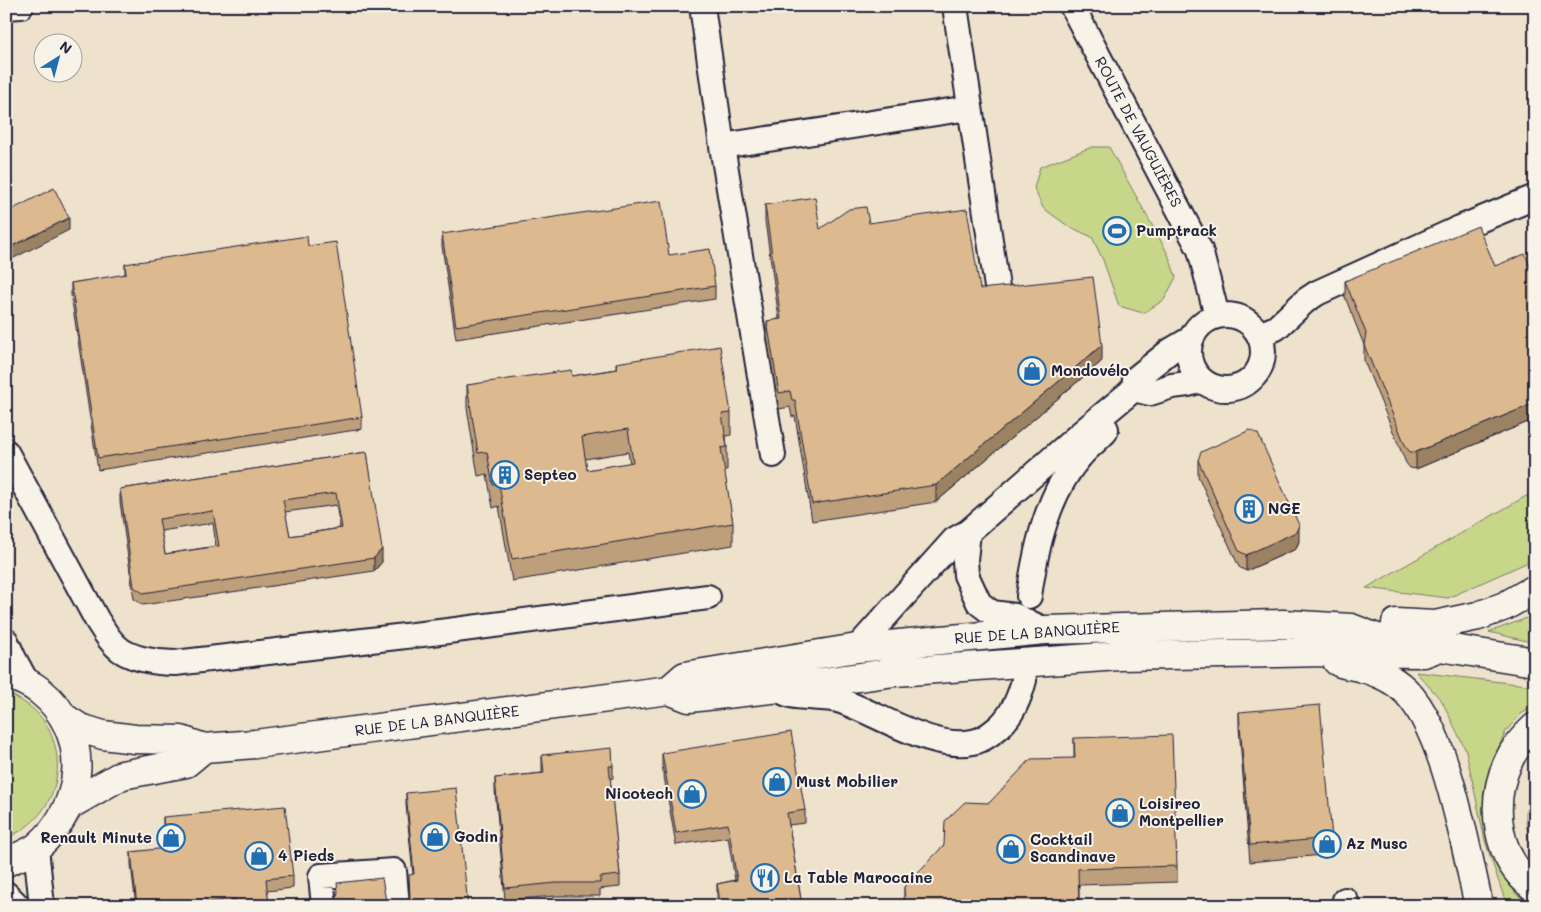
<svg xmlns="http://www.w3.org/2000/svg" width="1541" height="912" viewBox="0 0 1541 912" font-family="Mali,sans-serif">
<rect width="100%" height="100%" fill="#efe2cd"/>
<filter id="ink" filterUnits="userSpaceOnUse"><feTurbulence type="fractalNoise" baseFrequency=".02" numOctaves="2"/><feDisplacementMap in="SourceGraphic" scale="10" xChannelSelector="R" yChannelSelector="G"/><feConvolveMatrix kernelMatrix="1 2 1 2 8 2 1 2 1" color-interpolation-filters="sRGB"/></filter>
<g filter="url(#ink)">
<!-- green -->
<path fill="#c8d68a" stroke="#757c62" d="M1092,147H1109L1168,254L1176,277L1164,300L1143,313L1119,306L1103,260L1092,237L1068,226L1043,208L1034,188L1040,167Z
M1535,491V559L1448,598L1366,588Z
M1535,614V643L1489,632L1522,620Z
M1416,672L1535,686V706L1521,714L1506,731L1494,758L1485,786L1486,810L1499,866L1516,894L1535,906H1507L1485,841L1466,751L1442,701Z
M6,692C21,700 36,708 45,723C72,766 53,820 6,838Z
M1535,782V851C1523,831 1523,802 1535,782Z"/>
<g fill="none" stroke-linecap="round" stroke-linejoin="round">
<defs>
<path id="minor" d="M702,6L722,146L773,455
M955,6L997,287
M1072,6L1200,250L1217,316
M6,7L21,6
M722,146L969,108
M1189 352a37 37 0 1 1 74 0a37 37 0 1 1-74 0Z
M1259,335L1276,328L1305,301L1317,293L1460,228L1535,197
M1134,389L1150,393L1172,386L1188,384L1201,380
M6,452L97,620C103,629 108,639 116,646C128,659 158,663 175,663L448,631L708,597
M968,532L965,560L966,575L979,603L992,613L1015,616L1045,630
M1029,596C1036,547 1048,491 1083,453C1090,446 1098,439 1105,432L1106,429
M6,641L14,659L26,681
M857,648L954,540L968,532L1080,434L1134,389L1135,379L1170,351L1192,338
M785,693C800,700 824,695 841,701C879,714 936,753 977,741C983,739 989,735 994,731C1011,719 1019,700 1024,680
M36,848L42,906
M6,894L18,906
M1345,900L1348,906
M324,906L321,876L394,871L397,906"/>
<path id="major" d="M1396,623L1435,625L1478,616L1505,606L1535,589
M1337,661C1343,665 1352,665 1359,667C1372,670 1389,677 1400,686C1445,721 1466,850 1479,906
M6,674C18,678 30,683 40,691C92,732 86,806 37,847C29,853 16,858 6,862
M669,690L685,676L857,648L1045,630L1283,624L1351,628L1377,638L1423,641L1440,647L1535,662
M63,717L80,728L103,735L135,739L181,740L204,748L255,744L669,690L689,698L780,688L895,672L1119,656L1326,652L1424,653L1440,647
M1535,727C1525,736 1515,747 1509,760C1489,802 1495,859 1535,888
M71,804L122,775L186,763L204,748"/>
</defs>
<!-- minor casing -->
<use href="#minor" stroke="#22223b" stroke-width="28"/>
<!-- major casing -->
<use href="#major" stroke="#22223b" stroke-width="31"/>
<!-- minor -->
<use href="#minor" stroke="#f7f3e8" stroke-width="24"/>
<!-- major -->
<use href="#major" stroke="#f7f3e8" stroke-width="28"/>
</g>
<!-- wall -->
<path fill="#be9f7b" stroke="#22223b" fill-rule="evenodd" d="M765,205L820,229L869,223L1102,361L936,502L812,521L795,416L792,417L790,407L779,409L767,337V321L779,319L765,221Z
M442,234L669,255L715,286V299L456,339L442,246Z
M125,264L362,417V429L98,470L71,295V283L125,275Z
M1495,266L1535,278V419L1416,469L1410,468L1406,463L1364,361V345L1345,297V281Z
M616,363L731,413V435L726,436L727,447V470H724L733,523V545L512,581L499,506L493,508L487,474L478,476L467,408V385L572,376L616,369ZM628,452L630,463L587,470L585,459Z
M367,452L382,562L374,571L143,605L134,599L120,502V489ZM336,505L340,528L290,536L285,512ZM213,523L216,546L165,554L161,531Z
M1198,460L1299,541L1296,549L1246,571L1239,567L1198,476Z
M1239,712L1332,838V854L1250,862L1239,728Z
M1074,738L1177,866V882L1079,885V906H904V887L989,803L1074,758Z
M662,753L805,810V823L789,825L802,906H719L717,896V884L735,880L728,837L676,845L662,765Z
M542,755L613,766V778L610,779L620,875V887L600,889V896H556L505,900L495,790V778L542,773Z
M406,793L468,906L405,905L409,899L413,874L406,805Z
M163,817L293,876V888L267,891L269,906H136L131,865V852L165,849L163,830Z"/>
<!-- shaded-wall -->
<path fill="#9b8264" stroke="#22223b" d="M69,218V230L6,262V249Z
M1102,345V361L936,502V485Z
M1535,403V419L1416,469V452Z
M1299,525V541L1296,549L1246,571V555Z
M382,549V562L374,571V558Z"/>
<!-- building -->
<path fill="#ddb98f" stroke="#22223b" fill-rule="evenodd" d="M54,188L69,218L6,249V195L13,209Z
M815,197L820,229L849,209L866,207L869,223L967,209L980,289L1093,277L1102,345L936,485L812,504L795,400H792L790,391L779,393L767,321L781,319L765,205Z
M661,201L669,255L710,249L715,286L456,326L442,234Z
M1478,226L1495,266L1525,254L1535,278V403L1416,452H1410L1406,447L1364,345L1366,333L1345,281Z
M307,236L308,246L336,242L362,417L98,458L71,283L126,274L125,264Z
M720,346L731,413L722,414L727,447L721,448L733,523L512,559L499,484L493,485L487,452L478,453L467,385L571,370L572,376L618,369L616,363ZM628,429L633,462L587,470L582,437Z
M1250,430L1258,434L1299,525L1296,532L1246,555L1239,551L1198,460L1201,452Z
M367,452L382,549L374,558L143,593L134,587L120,489ZM336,493L342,528L290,536L283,500ZM213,511L219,546L165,554L159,519Z
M1320,705L1332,838L1250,845L1239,712Z
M791,732L805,810L787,813L802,906H721L717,884L737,880L728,824L676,833L662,753Z
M1172,735L1177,866L1078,869L1079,906H905L904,887L944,845L945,821L965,802L989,803L1031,759L1075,758L1074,738Z
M612,748L613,766H609L620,875L600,877V883H556L505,888L495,778L544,773L542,755Z
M456,788L468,906H403L405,905L410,899L409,875L414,874L406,793Z
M285,806L293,876L266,879L269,906H235V899L173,906H137L131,852L166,848L163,817Z
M382,878L386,901L390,906H337L336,900L338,892L337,883Z"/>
</g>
<!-- icons -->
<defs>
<symbol id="stadium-ring" viewBox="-11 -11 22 22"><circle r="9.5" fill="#f7f3e8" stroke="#1f6fb2" stroke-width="1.5"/><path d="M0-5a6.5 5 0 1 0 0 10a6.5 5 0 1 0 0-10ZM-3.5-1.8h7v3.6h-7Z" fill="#1f6fb2"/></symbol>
<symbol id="shop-ring" viewBox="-11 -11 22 22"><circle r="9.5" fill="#f7f3e8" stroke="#1f6fb2" stroke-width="1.5"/><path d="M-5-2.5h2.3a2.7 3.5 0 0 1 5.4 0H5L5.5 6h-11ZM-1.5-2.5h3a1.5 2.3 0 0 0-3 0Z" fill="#1f6fb2"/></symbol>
<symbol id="building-ring" viewBox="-11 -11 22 22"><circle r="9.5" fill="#f7f3e8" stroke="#1f6fb2" stroke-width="1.5"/><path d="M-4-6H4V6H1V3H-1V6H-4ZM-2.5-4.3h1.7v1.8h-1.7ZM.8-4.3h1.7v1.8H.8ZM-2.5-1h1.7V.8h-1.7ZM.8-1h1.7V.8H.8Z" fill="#1f6fb2"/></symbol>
<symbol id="restaurant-ring" viewBox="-11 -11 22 22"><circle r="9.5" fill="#f7f3e8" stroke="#1f6fb2" stroke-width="1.5"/><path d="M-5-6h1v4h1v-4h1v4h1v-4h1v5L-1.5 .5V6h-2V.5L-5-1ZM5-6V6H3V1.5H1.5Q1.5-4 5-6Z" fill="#1f6fb2"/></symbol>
</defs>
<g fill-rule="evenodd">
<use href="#stadium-ring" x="1101" y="215" width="32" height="32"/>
<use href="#shop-ring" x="1016" y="355" width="32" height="32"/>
<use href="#building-ring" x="489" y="459" width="32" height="32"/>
<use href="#building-ring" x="1233" y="493" width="32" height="32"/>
<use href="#shop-ring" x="761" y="766" width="32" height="32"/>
<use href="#shop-ring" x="676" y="778" width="32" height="32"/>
<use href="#shop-ring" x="1104" y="797" width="32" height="32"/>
<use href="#shop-ring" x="419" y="821" width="32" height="32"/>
<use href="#shop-ring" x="155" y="822" width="32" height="32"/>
<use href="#shop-ring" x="1311" y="828" width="32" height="32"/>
<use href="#shop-ring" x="995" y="833" width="32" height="32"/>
<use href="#shop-ring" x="243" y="840" width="32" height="32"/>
<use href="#restaurant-ring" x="749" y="862" width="32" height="32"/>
</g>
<g text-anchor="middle" stroke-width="4" stroke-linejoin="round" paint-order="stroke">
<!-- street labels -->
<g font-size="15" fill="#22223b" stroke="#f7f3e8">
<text transform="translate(1138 132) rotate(62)" y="5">ROUTE DE VAUGUIÈRES</text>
<text transform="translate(1037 633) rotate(-4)" y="5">RUE DE LA BANQUIÈRE</text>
<text transform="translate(437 721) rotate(-7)" y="5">RUE DE LA BANQUIÈRE</text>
</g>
<!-- poi labels -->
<g font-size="15" font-weight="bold" fill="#22223b" stroke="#f7f3e8" text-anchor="start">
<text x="1136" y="236">Pumptrack</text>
<text x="1051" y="376">Mondovélo</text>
<text x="524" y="480">Septeo</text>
<text x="1268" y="514">NGE</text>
<text x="796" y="787">Must Mobilier</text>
<text x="673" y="799" text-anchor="end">Nicotech</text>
<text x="1139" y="809">Loisireo<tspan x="1139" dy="17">Montpellier</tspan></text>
<text x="454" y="842">Godin</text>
<text x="152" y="843" text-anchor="end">Renault Minute</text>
<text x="1030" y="845">Cocktail<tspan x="1030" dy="17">Scandinave</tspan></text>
<text x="1346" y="849">Az Musc</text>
<text x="278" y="861">4 Pieds</text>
<text x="784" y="883">La Table Marocaine</text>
</g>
</g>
<!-- margin -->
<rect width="1541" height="912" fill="none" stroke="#f7f3e8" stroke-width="25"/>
<rect x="12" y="12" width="1516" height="887" fill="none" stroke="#22223b" stroke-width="2" filter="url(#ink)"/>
<!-- north arrow -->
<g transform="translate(58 58) rotate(36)"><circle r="24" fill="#f7f3e8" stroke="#a29fa3"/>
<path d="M0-4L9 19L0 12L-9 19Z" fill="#1f6fb2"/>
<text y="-8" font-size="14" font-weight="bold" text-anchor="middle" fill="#22223b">N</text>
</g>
</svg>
